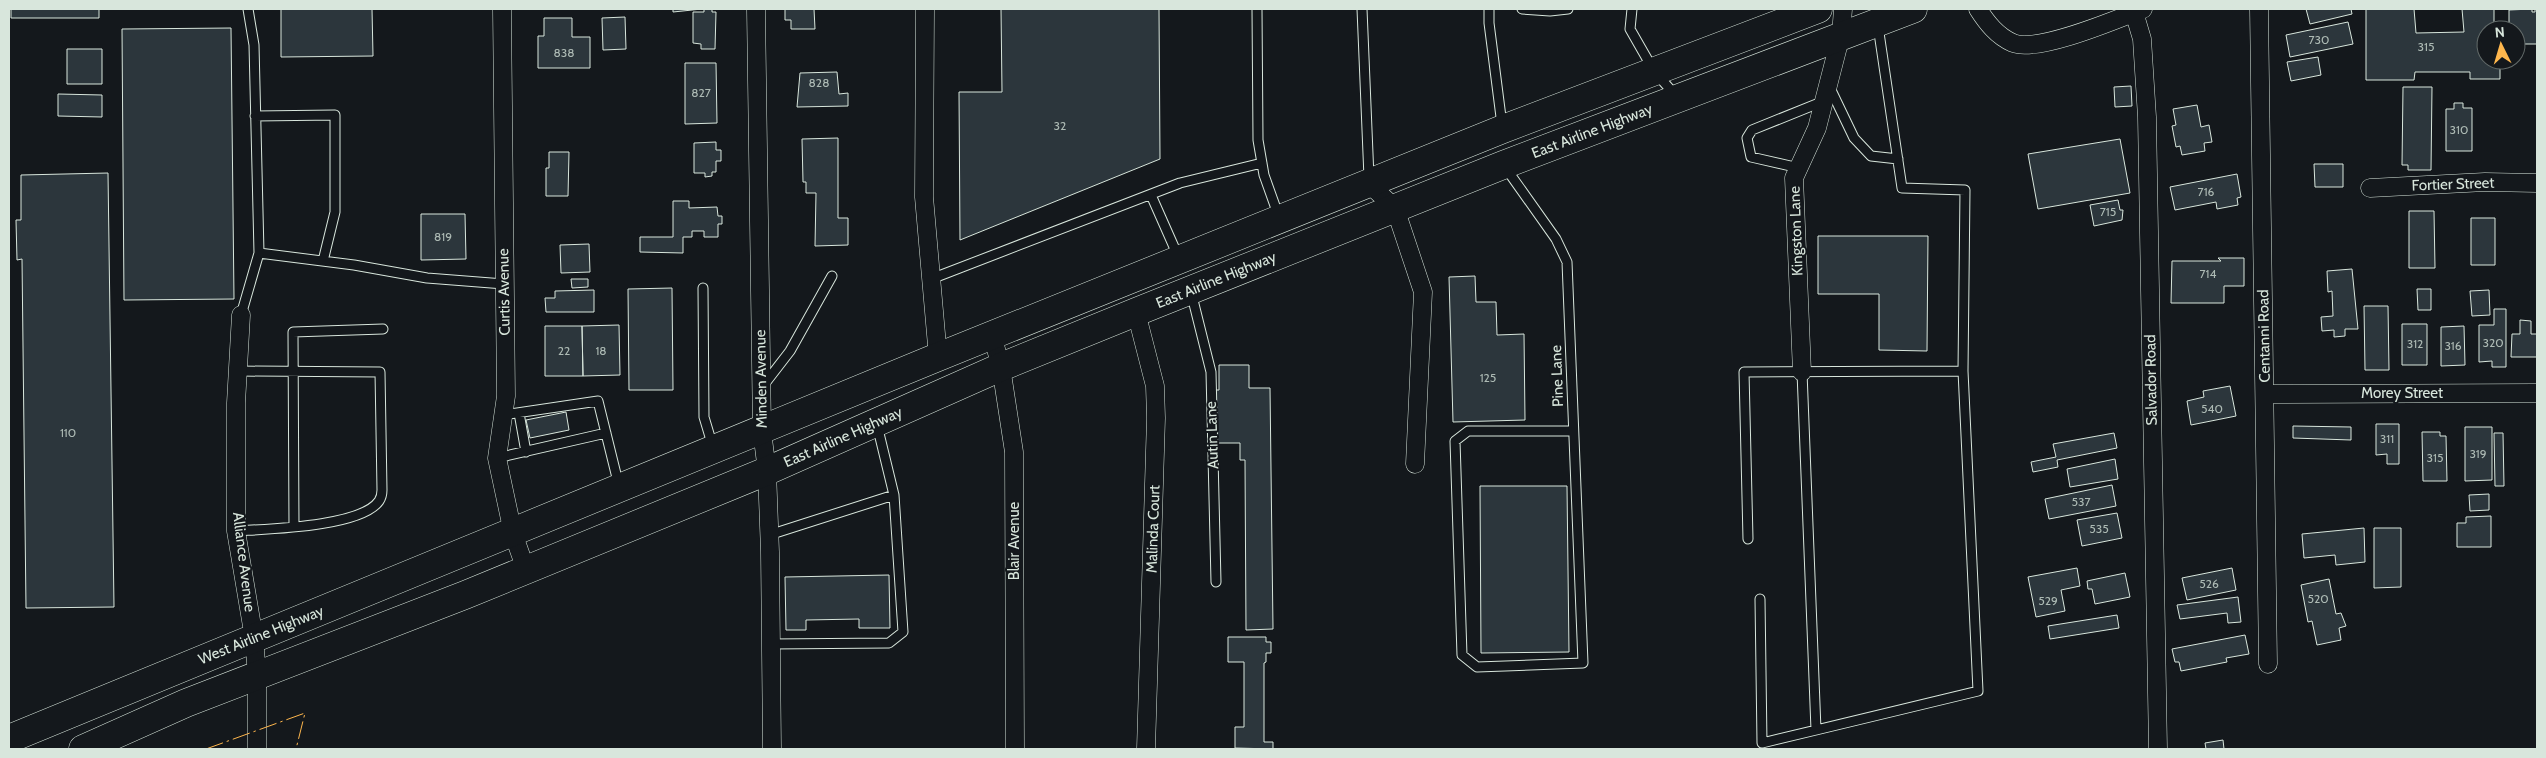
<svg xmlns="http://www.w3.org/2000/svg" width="2546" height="758" viewBox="0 0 2546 758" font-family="Cabin,sans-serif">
<rect width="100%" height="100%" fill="#14181c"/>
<!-- building -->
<path fill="#2c363c" stroke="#d8e6dc" d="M11,9H99V18H11Z
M281,9H372L373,56L281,57Z
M673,9H702L673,12Z
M704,9H712V12H716L715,49H701V44L693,43V12H704Z
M785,9H814L815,29H791V20H785Z
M1001,9H1159L1160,159L960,240L959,92H1002Z
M2306,9H2351L2352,14L2310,24Z
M2366,9H2414L2416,33L2464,32L2462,9H2494V30H2486V60H2500V79H2470V72H2415L2414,80H2366Z
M2532,9V12H2535V9H2537V44H2523L2522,49H2516V30H2509V10Z
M625,17L626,49L603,50L602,18Z
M544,18H572V37H590V68H538V36H544Z
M2348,22L2353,44L2290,57L2286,35Z
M231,28L234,299L124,300L122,29Z
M67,49H102V84H67Z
M2318,57L2321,75L2291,81L2287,62Z
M685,63H716L717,123L685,124Z
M837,72L839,94L848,93V106L797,107L800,73Z
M2131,86L2132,106L2115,107L2114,87Z
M2403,87H2432L2431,170H2408V165H2402Z
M58,94L102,95V117L58,116Z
M2454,103H2463V108H2472V151H2446V109H2454Z
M2197,105L2201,127L2209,125L2212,142L2204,143L2205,151L2182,155L2180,146L2176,147L2172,126L2176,125L2173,109Z
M838,138V218H848V245L815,246L816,193H806V182H803L802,139Z
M2120,139L2130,193L2038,209L2028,154Z
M716,142V150H721V161H716V172H712V176L705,177V173H694V143Z
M549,152H569L568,196H546V168H549Z
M2314,164H2343V187H2315Z
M108,173L114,607L26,608L22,259L17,260L16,220H21V175Z
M2237,174L2241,197L2237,198L2238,205L2217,209L2216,202L2175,210L2170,187Z
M2118,200L2120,210H2123L2122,220L2094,226L2090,205Z
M673,201H689V208L717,207L718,216H722V224H718V237H704V231H692V237H683V253L640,252V237H673Z
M2409,211H2434L2435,268H2409Z
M421,214H465L466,259L421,260Z
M2471,218H2495V265H2471Z
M1818,236H1928L1927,351L1879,350V294H1818Z
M589,244L590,272L561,273L560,245Z
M2218,258H2244V286H2224V303H2171L2172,261H2221Z
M2352,269L2358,329H2345V336L2334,337V330L2322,331L2321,317L2333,316L2332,291L2328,292L2327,271Z
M1475,276L1476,302H1496L1497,335L1524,334L1525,420L1453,422L1449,277Z
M571,279H588V287L572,288Z
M672,288L673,390H629L628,289Z
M2417,289H2431V310H2418Z
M594,290V312H546L545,298H555V291Z
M2489,290L2490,315L2472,316L2470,291Z
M2364,306H2388L2389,370H2365Z
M2494,309H2506V367H2492V361L2479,362V325H2494Z
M2520,320L2531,321V334H2537V357H2511L2512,334H2520Z
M2402,324H2427V365H2402Z
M619,325L620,375L583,376L582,326Z
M545,326H582L583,376H545Z
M2464,326L2465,365L2441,366V327Z
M1219,365H1249V388H1270L1273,629L1246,630L1245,460H1240V443H1216V390H1219Z
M2230,386L2236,416L2191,425L2187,401L2204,397L2203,391Z
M566,412L569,430L530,438L526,420Z
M2376,424H2399V464H2387V454L2376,455Z
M2293,426L2351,427V440L2293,438Z
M2465,427H2492V480L2465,481Z
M2422,432H2440V436H2446L2447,481H2423Z
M2114,433L2117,448L2057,460L2058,467L2033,472L2031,462L2056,457L2053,444Z
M2494,433H2503L2504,486H2495Z
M2115,459L2118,479L2070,487L2067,469Z
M2112,485L2116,506L2049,519L2045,499Z
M1480,486H1567L1569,652L1481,653Z
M2489,494V510L2470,511L2469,495Z
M2117,513L2122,538L2082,546L2077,520Z
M2491,516V547H2457V523H2466V517Z
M2364,528L2365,562L2336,565L2335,555L2304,558L2302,534Z
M2374,528H2401V587L2374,588Z
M2077,568L2080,586L2061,590L2065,611L2036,617L2028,577Z
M2232,568L2236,590L2187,600L2182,578Z
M2125,573L2130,597L2095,604L2092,589H2088L2087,581Z
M889,575L890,628H859V619L806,620V630H786L785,577Z
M2329,579L2336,614L2341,613L2346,626L2339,628L2341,640L2317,645L2312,621L2308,622L2301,585Z
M2238,597L2241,622L2228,623L2227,613L2180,619L2177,605Z
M2117,615L2119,628L2050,639L2048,626Z
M2245,635L2249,654L2226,658L2227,662L2181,671L2179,662H2175L2172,649Z
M1228,637H1266V642H1271V653H1266V662L1264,663V742H1273V749L1235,748V727H1244V662H1228Z
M2223,740L2224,749H2206L2205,743Z"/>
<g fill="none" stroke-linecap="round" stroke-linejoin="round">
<defs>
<path id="lane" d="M1257,9L1258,140L1264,175L1279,217
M1362,9L1369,178
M1489,9V23L1502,125
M1522,9L1550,11L1568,9
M1632,9L1630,29L1654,71L1676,96
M1830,88L1854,138L1871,156L1898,159
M255,116L335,115V212L323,261
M1505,167L1556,239L1567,262L1583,663L1477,667L1462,655L1455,441L1468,431H1573
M1799,168L1751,157L1747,138L1752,130L1824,101
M1151,195L1178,256
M259,253L354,265L427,278L504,284
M931,279L1180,183L1262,163
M703,288L704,417L713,447
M1191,292L1211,372L1216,582
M241,315L259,253L254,45L248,9
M1802,372L1816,730L1978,691L1963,371L1965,190L1902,188L1878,26
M763,386L790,351L832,276
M519,413L526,452
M503,415L598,401L619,486
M497,458L606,433
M294,527L293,332L383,329
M236,531C267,529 361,527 379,501C381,498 382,494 382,490L380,372L238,371
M769,535L894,495
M1748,539L1744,372L1963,371
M1760,599L1762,743L1816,730
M771,644L889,643L903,632L894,495L877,425"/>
<path id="street" d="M502,9L506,396L497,458L513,533L526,570
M756,9L762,431L767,471L770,552L772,749
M925,9L924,197L938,357
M1978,9C1987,23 1997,36 2013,43C2038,53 2117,19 2143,9
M2259,9L2268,664
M2134,12L2142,39L2147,117L2158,749
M1369,184L1395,208L1423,292L1415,464
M2370,188L2485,182L2537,183
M1136,312L1155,386L1156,418L1146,749
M241,315L236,403V531L254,638L257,675V749
M992,335L1001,367L1014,452L1015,749
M1802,372L1794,178L1817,128L1841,35L1843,9
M2266,394L2537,393"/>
<path id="highway" d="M9,739L938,357L1503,129L1818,9
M83,749L186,703L465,595L767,471L1001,367L1136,312L1503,165L1913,9"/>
</defs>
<!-- lane casing -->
<use href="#lane" stroke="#d8e6dc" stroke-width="11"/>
<!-- street casing -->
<use href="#street" stroke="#d8e6dc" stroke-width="19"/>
<!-- highway casing -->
<use href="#highway" stroke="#d8e6dc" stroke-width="29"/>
<!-- lane -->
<use href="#lane" stroke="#14181c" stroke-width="9"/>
<!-- street -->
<use href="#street" stroke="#14181c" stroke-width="18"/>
<!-- highway -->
<use href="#highway" stroke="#14181c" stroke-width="28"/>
<!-- power -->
<path stroke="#ffb74d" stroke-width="1" stroke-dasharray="18 4 2.5 4" stroke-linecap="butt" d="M206,749L305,713L296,749"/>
</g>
<g text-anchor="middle" stroke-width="4" stroke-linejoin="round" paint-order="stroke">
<!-- number labels -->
<g font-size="12" fill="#adbab4">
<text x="2319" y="44">730</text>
<text x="2426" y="51">315</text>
<text x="564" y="57">838</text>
<text x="819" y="87">828</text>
<text x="701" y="97">827</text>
<text x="1060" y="130">32</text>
<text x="2459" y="134">310</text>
<text x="2206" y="196">716</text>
<text x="2108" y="216">715</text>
<text x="443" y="241">819</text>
<text x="2208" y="278">714</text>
<text x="2493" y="347">320</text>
<text x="2415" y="348">312</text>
<text x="2453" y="350">316</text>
<text x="564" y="355">22</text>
<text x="601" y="355">18</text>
<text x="1488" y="382">125</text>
<text x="2212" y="413">540</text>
<text x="68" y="437">110</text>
<text x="2387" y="443">311</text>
<text x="2478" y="458">319</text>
<text x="2435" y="462">315</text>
<text x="2081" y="506">537</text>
<text x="2099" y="533">535</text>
<text x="2209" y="588">526</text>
<text x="2318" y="603">520</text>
<text x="2048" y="605">529</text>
</g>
<!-- street labels -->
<g font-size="15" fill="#d8e6dc" stroke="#14181c">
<text transform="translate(1592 131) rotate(-21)" y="5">East Airline Highway</text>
<text transform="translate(2453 184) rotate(-2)" y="5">Fortier Street</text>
<text transform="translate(1796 231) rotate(-92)" y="5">Kingston Lane</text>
<text transform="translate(1216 280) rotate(-22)" y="5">East Airline Highway</text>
<text transform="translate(504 292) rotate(-91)" y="5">Curtis Avenue</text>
<text transform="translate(2264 336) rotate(-91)" y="5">Centanni Road</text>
<text transform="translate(1557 376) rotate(-92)" y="5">Pine Lane</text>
<text transform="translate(761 379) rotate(-91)" y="5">Minden Avenue</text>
<text transform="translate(2151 380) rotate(-91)" y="5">Salvador Road</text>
<text x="2402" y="398">Morey Street</text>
<text transform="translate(1212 435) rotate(-92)" y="5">Autin Lane</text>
<text transform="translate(843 437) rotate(-24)" y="5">East Airline Highway</text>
<text transform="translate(1153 529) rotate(-88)" y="5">Malinda Court</text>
<text transform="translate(1014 541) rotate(-90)" y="5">Blair Avenue</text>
<text transform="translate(244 562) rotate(83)" y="5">Alliance Avenue</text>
<text transform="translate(261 635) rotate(-22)" y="5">West Airline Highway</text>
</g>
</g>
<!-- border -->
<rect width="2546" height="758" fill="none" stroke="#d8e6dc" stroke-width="20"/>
<!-- north arrow -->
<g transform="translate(2501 45) rotate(355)"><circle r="24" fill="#14181c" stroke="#626a69"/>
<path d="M0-4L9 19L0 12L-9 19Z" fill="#ffb74d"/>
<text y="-8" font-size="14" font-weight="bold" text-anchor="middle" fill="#d8e6dc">N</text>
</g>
</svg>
